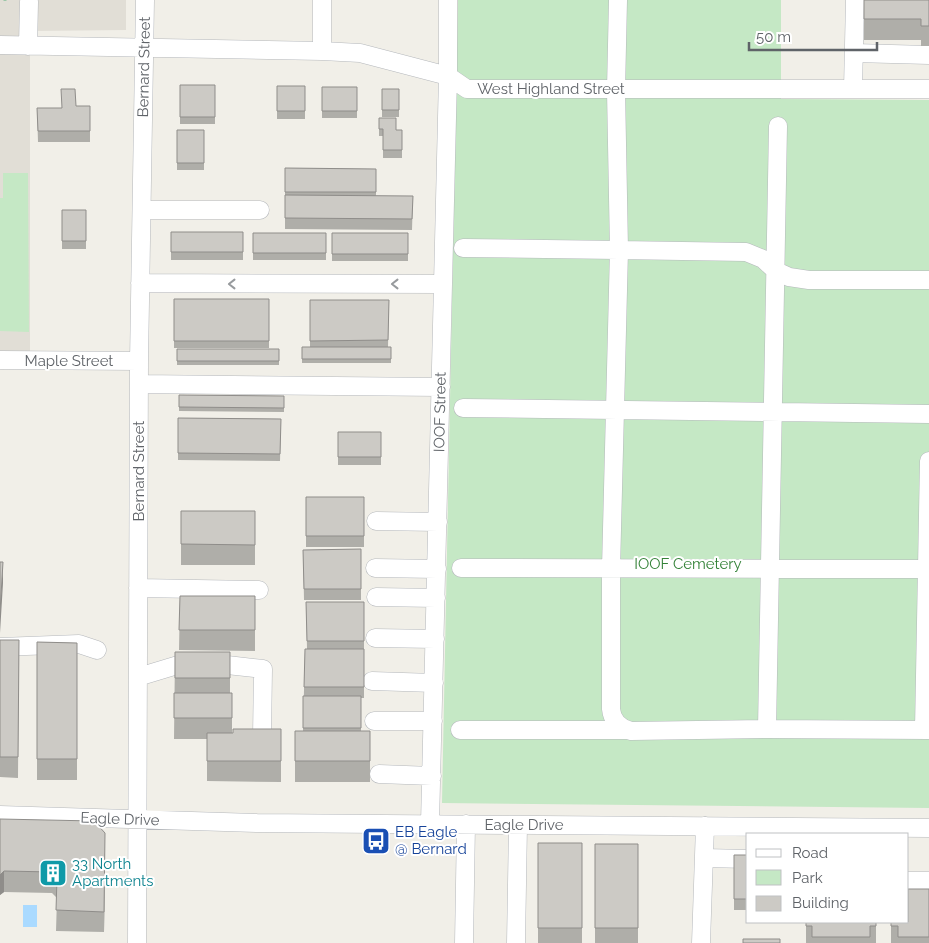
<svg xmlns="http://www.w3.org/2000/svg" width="929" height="943" viewBox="0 0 929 943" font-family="Raleway,sans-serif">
<rect width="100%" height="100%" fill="#f1efe8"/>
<!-- education -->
<path fill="#e1ded6" d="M0,0H126V30L30,31V360H0Z"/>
<!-- green -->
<path fill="#c5e8c5" d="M458,0H781V99L929,100V808L442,803Z
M3,173H28L29,332L0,331V198H3Z"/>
<!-- water -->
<path fill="#aadaff" d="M23,905H37V927H23Z"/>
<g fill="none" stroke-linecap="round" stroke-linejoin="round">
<defs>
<path id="minor" d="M0,45L322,51L360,53L448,76L467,89H929
M28,46L29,2
M322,51V0
M854,53L929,55
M853,89L855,0
M142,210H260
M463,248L619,250L616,90L618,0
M929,280H809L789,277L776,271L763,259L746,252L619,250L611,569V709C612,720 619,728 631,731L767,729L929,730
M140,283L443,284
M0,360L139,361
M139,384L441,387
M463,408L929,414
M376,521L438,522
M375,568L437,569
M461,568L929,569
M138,588L259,590
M376,597L436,598
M375,638L435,639
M0,647L79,644L97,650
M138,677L181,664L227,665L263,669L262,737
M372,681L434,683
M374,721H433
M767,729L778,126
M460,730H627
M924,730L929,461
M379,774L432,776
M0,815L257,823L929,828
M430,824L448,76V0
M704,858L748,859
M908,881H929
M137,943L139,361L145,0
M464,943L466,824
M516,943L518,825
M701,943L705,826"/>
</defs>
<!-- minor casing -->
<use href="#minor" stroke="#b5b8bc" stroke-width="19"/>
<!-- path -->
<path stroke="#9cc7a9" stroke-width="3" stroke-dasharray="5 2.5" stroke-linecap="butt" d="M5,1V0"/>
<!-- minor -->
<use href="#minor" stroke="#fff" stroke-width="18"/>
</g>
<!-- wall -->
<path fill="#afaea9" d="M864,0H929V46H921V40H864Z
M180,85H215V124H180Z
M277,86H305V119H277Z
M322,87H357V118H322Z
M382,89H399V117H382Z
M76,106H90V142H38L37,108H61Z
M379,118L396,130H402V158H383V136H379Z
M177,130H204V170H177Z
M285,168L376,169V196H413L412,230L285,229Z
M62,210H86V249H62Z
M171,232H243V260H171Z
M253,233H326V260H253Z
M332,233H408V261H332Z
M174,299H269V348H174Z
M310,300H389L388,347H391V363H302V347H310Z
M177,349H279V365H177Z
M179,395L284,396V412L179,411Z
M178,418L281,419L280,461L178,460Z
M338,432H381V465H338Z
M306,497H364V547H306Z
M181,511H255V565H181Z
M361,549V600H304L303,550Z
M180,596H255V651L179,650Z
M306,602H364V698H361V731H370V782H295V731H303L305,649H307Z
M0,640H19L18,778L0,777Z
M37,642L77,643V780H37Z
M175,652H230V693H232V733L281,729V782L207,781V739H174Z
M0,819L105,854L104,932L56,931L57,898L52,893L4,892L0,895Z
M538,843H582V943H538Z
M595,844H638V943H595Z
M734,855H748V913L747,910H734Z
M929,889V943H891V922Z
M806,922H876V943H806Z"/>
<!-- shaded-wall -->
<path fill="#8f8d8a" d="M3,562V583L0,633V612Z
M105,833V854L104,932V912Z
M4,871V892L0,895V875Z"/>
<!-- building -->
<path fill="#cccac5" stroke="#8f8d8a" d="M864,0H929V26H921V19H864Z
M180,85H215V117H180Z
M277,86H305V111H277Z
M322,87H357V111H322Z
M61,89H75L76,106H90V131H38L37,108H62Z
M382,89H399V110H382Z
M379,118H396V130H402V150H383V129H379Z
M177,130H204V163H177Z
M285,168L376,169V192H285Z
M285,195L413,196L412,219L285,218Z
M62,210H86V241H62Z
M171,232H243V252H171Z
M253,233H326V253H253Z
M332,233H408V254H332Z
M174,299H269V341H174Z
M310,300H389L388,340L310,341Z
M302,347H391V359H302Z
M177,349H279V361H177Z
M179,395L284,396V408L179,407Z
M178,418L281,419L280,454L178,453Z
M338,432H381V457H338Z
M306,497H364V536H306Z
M181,511H255V545L181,544Z
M361,549V589H304L303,550Z
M0,562H3L0,612Z
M180,596H255V630H179Z
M306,602H364V641H307Z
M0,640H19L18,757H0Z
M37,642L77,643V759H37Z
M305,649H364V687H304Z
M175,652H230V678H175Z
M174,693H232V718H174Z
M303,696H361V728H303Z
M233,729H281V761H207V733H233Z
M295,731H370V761H295Z
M0,819L94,821L105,833L104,912L56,910L57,878L52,872L4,871L0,875Z
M538,843H582V928H538Z
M595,844H638V928H595Z
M734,855H748V902L747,899H734Z
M908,889H929V937H898V926H891V922H908Z
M806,922H876V926H870V937H812V926H806Z
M743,939H780V943H743Z"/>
<!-- one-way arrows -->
<defs><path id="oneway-chevron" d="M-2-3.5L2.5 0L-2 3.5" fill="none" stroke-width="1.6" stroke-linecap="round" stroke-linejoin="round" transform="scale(1.25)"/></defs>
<g stroke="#979a9d">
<use href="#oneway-chevron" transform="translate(232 284) rotate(-180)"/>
<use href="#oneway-chevron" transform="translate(395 284) rotate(-180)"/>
</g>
<!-- icons -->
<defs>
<symbol id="bus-square" viewBox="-11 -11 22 22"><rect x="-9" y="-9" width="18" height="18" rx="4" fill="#1a4fb4" stroke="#fff"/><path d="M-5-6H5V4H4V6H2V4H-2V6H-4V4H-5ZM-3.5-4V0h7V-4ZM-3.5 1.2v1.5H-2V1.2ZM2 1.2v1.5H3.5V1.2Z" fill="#fff"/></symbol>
<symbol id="building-square" viewBox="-11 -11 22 22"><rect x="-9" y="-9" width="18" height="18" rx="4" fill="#0f9aa8" stroke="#fff"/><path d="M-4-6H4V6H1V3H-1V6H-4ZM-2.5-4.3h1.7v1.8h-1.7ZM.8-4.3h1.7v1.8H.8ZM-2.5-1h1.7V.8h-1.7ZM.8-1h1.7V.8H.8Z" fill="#fff"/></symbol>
</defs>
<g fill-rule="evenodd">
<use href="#bus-square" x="360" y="825" width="32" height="32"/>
<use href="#building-square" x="37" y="857" width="32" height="32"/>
</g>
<g text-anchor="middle" stroke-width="4" stroke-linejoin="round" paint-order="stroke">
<!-- street labels -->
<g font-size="15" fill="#5f6368" stroke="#fff">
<text transform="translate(144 67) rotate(-89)" y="5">Bernard Street</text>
<text x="551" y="94">West Highland Street</text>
<text x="69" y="366">Maple Street</text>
<text transform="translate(440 412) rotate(-89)" y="5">IOOF Street</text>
<text transform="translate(139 471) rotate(-90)" y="5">Bernard Street</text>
<text transform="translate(120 819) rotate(2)" y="5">Eagle Drive</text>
<text x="524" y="830">Eagle Drive</text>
</g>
<!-- park labels -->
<g font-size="15" fill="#348238" stroke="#fff">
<text x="688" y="569">IOOF Cemetery</text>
</g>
<!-- transit labels -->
<g font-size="15" fill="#164399" stroke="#fff" text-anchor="start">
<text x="395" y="837">EB Eagle<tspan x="395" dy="17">@ Bernard</tspan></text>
</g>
<!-- culture labels -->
<g font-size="15" fill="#0d838f" stroke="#fff" text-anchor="start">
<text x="72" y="869">33 North<tspan x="72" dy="17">Apartments</tspan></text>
</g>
</g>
<!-- legend -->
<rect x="746" y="833" width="162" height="90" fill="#ffffff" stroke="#bfc1c3"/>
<rect x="756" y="849" width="25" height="8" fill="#ffffff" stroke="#bfc1c3"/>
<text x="792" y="858" font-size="15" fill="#5f6368">Road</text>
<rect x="756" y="870" width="25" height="15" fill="#c5e8c5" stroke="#bfc1c3"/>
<text x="792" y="883" font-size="15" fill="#5f6368">Park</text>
<rect x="756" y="896" width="25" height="15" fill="#cccac5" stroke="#bfc1c3"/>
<text x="792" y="908" font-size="15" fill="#5f6368">Building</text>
<!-- scale -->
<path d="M749 42v8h128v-8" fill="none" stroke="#5f6368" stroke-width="2.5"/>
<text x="756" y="42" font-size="15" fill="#5f6368" stroke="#ffffff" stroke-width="4" paint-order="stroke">50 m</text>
</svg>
